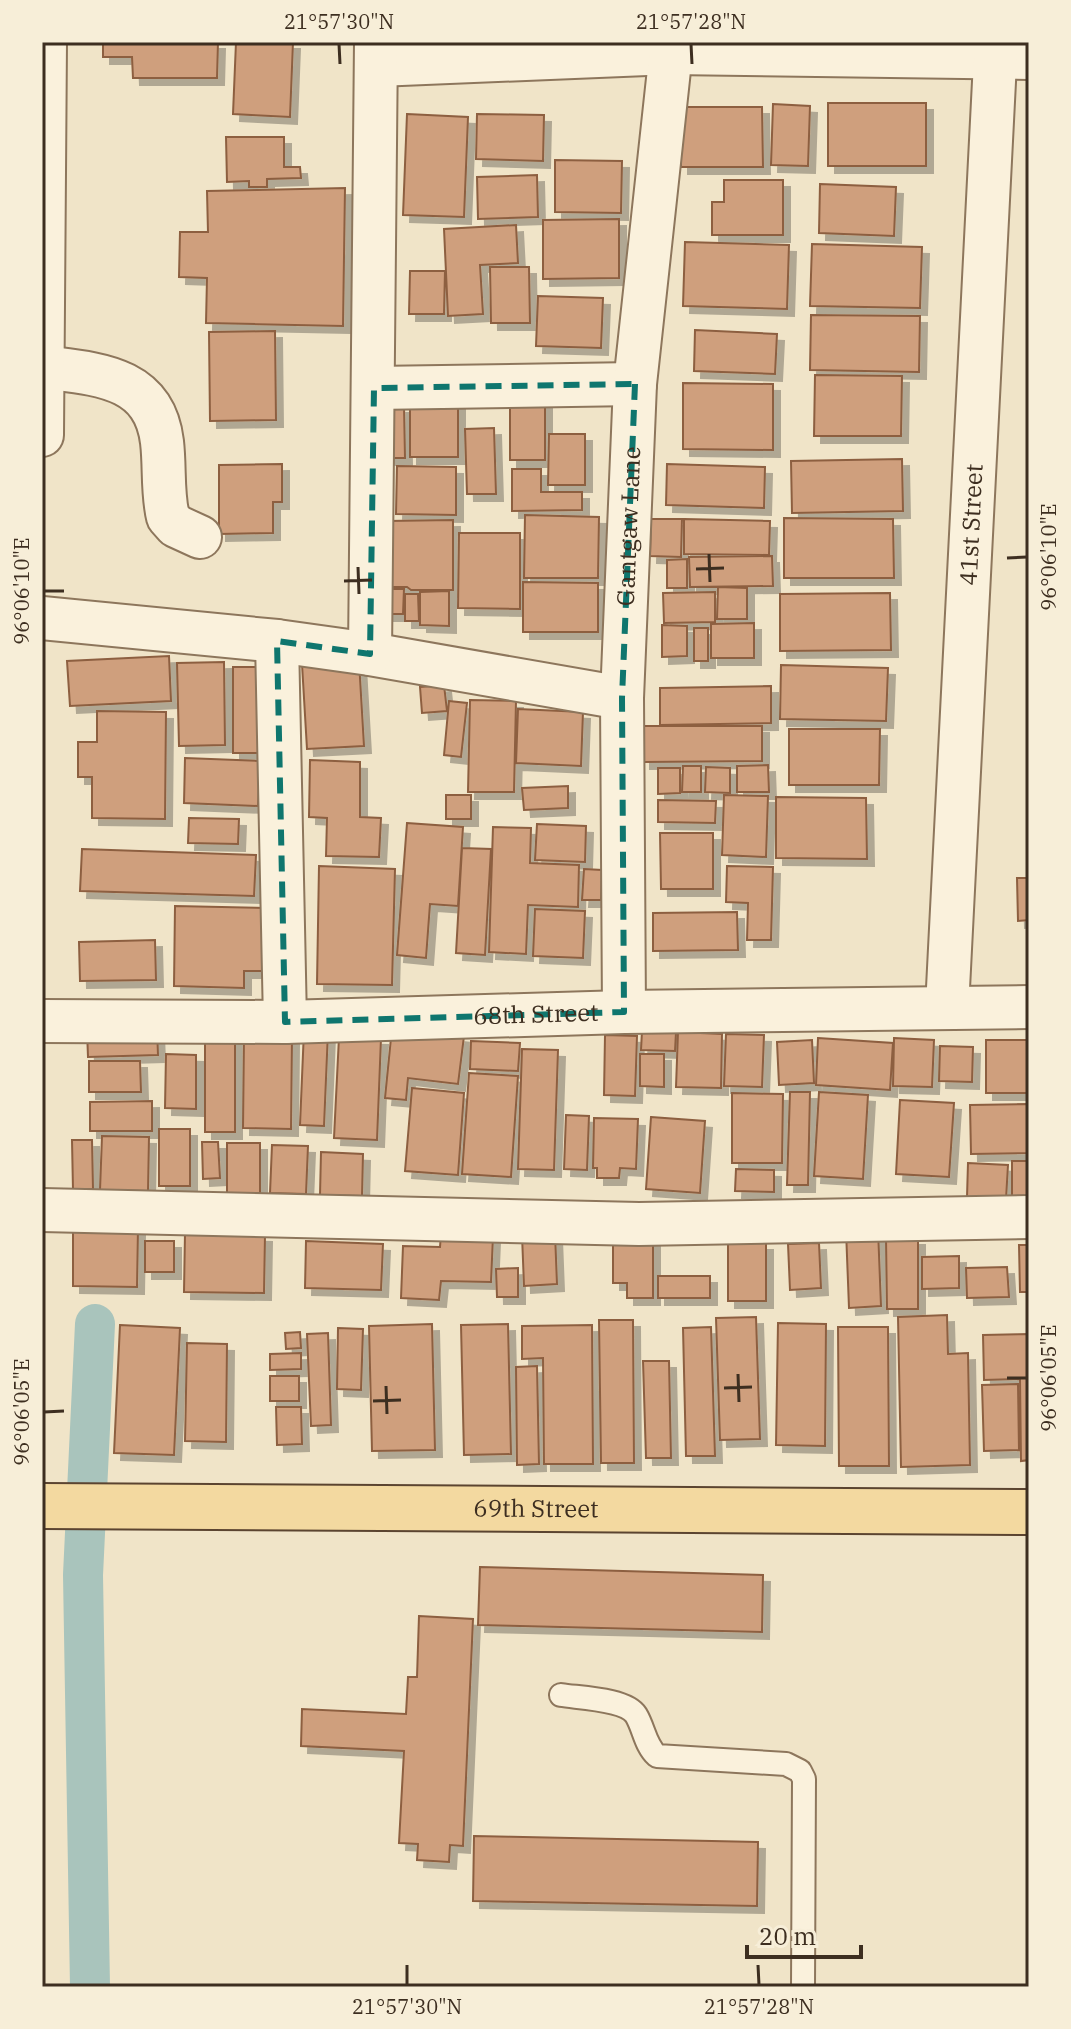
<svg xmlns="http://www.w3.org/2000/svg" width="1071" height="2029" viewBox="0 0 1071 2029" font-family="'IBM Plex Serif',serif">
<defs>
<filter id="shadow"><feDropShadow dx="7" dy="7" stdDeviation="0" flood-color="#0004"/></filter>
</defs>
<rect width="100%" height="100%" fill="#f0e4c8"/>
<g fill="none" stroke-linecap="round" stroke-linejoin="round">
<!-- canal -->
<path stroke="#a9c4bc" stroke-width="40" d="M90,1987L83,1575L95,1324"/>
</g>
<!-- building -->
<path fill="#cf9f7d" stroke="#8d5f41" stroke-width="2" filter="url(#shadow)" d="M103,42H218L217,78H133L132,57H103Z
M236,42H293L290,117L233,114Z
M828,103H926V166H828Z
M773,104L810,106L808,166L771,165Z
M681,107H762L763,167H681Z
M407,114L468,117L464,217L403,215Z
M477,114L544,115L543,161L476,159Z
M226,137H284V167H300L301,178L267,179V187H249V181L227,182Z
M555,160L622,161L621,213L555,212Z
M537,175L538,217L478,219L477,177Z
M724,180H783V235H712V202H724Z
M820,184L896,187L894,236L819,233Z
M345,188L343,326L206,323L207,278L179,277L180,232H208L207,191Z
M619,219V278L543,279V220Z
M516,225L518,263L480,265L483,314L448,316L444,229Z
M685,242L789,245L787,309L683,306Z
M812,244L922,247L920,308L810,306Z
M490,267H529L530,323H491Z
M410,271H445L444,314H409Z
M538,296L603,298L601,348L536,346Z
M811,315L920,316L919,372L810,370Z
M695,330L777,334L775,374L694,371Z
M275,331L276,420L210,421L209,332Z
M815,375L902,376L901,436H814Z
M683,383L773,384V450L683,449Z
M510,398H545V460H510Z
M410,401H458V457H410Z
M385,406H404L405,458H385Z
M494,428L496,494H467L465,429Z
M549,434H585V485H548Z
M902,459L903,511L792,513L791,461Z
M282,464V502H273V533L219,534V465Z
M667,464L765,467L764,508L666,505Z
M397,466L456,467V515L396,514Z
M512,469H541V492H582V510L512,511Z
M525,515L599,517L598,578H524Z
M784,518L893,519L894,578H784Z
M651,519H682L681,557L650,556Z
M684,519L770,521L769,555L684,554Z
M453,520V590H411L407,587H388L387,521Z
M459,533H520V609L458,608Z
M772,556L773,586L690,587L689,557Z
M687,559V588H667V560Z
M523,582L598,583V632H523Z
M718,587L747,588V619H717Z
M385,589H404L403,614H385Z
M449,591V626L420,625V592Z
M715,592V622L664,623L663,593Z
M890,593L891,650L780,651V594Z
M405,594H418L419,621H405Z
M754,623V658H711V624Z
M662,625L687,626V656L662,657Z
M694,628H708V661H694Z
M169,656L171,701L70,706L67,661Z
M359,661L364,746L307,749L302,664Z
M224,662L225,745L179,746L177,663Z
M781,665L888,668L886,721L780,719Z
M233,667H261L262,753H233Z
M444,685L447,711L422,713L420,687Z
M771,686V723L660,725V688Z
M470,700L516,701L514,792H468Z
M449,701L467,703L461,757L444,755Z
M518,709L583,712L581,766L516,763Z
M97,711L166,712L165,819L92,818V777H78V742H97Z
M643,726H762V761L643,762Z
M789,729H880L879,785H789Z
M185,758L260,761L258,806L184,803Z
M310,760L360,762V817L381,818L379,857L326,856L327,818L309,817Z
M768,765L769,792H737V766Z
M683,766H701V792H682Z
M706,767L730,768V793L705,792Z
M658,768H680V793L658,794Z
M568,786V808L524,810L522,788Z
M446,795H471V819H446Z
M724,795L768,796L766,857L722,855Z
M776,797L866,798L867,859L776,858Z
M658,800L716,801L715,823L658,822Z
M189,818L239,819L238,844L188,843Z
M407,823L463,827L458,906L430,904L426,958L397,955Z
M537,824L586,826L585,862L535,860Z
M493,827L531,828L530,863L579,865L578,907L528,905L526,954L489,952Z
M660,833H713V889H661Z
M462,848L491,849L485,955L456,953Z
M82,849L256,855L254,896L80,891Z
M319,866L395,869L392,985L317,984Z
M727,866L773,867L771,940H747L748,903L726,902Z
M584,869L602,870L601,900H582Z
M1017,878H1029V920L1018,921Z
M175,906L265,908L264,971H244V988L174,986Z
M535,909L585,911L583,958L533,956Z
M737,912L738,950L653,951V913Z
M155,940L156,980L80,981L79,942Z
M157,1028L158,1055L88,1057L87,1030Z
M392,1028L464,1036L458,1084L408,1078L406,1100L385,1098Z
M304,1030L328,1031L324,1126L300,1125Z
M642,1031L676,1032L675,1051L641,1050Z
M678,1032L722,1034L721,1088L676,1087Z
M726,1034L764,1035L762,1087L724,1086Z
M205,1035H235V1132H205Z
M605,1035L637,1036L635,1096L604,1095Z
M244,1036L292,1037L291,1129L243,1128Z
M339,1037L381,1038L377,1140L334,1138Z
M818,1038L893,1043L890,1090L816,1085Z
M894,1038L934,1040L932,1087L893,1086Z
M812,1040L814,1083L779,1085L777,1042Z
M986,1040H1029V1093H986Z
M471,1041L520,1043L518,1071L470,1069Z
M940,1046L973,1047L972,1082L939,1081Z
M522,1049L558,1050L554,1170L518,1169Z
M166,1054L196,1055V1109L165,1108Z
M640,1054H664V1087L640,1086Z
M89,1061H140L141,1092H89Z
M469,1073L518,1076L511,1177L462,1174Z
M412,1088L464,1093L458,1175L405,1171Z
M790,1092H810L808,1185H787Z
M819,1092L868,1095L863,1179L814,1176Z
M732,1093L783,1094L782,1163H732Z
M900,1100L954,1103L949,1177L896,1174Z
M152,1101V1131H90V1102Z
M1029,1104V1153L971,1154L970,1105Z
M566,1115L589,1116L587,1170L564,1169Z
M651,1117L705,1121L700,1193L646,1189Z
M594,1118L638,1119L636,1169L620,1168L619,1178H597V1168H593Z
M159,1129H190V1186H159Z
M102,1136L149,1137L148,1191L100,1190Z
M72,1140H92L93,1189L73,1190Z
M202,1142H218L220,1178L203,1179Z
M227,1143H260V1193H227Z
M272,1145L308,1146L306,1194L270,1193Z
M321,1152L363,1154L362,1196L320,1195Z
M1012,1161H1029V1198L1012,1199Z
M968,1163L1008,1165L1006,1199L967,1197Z
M736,1169L774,1170V1192L735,1191Z
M73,1227L138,1228L137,1287L73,1286Z
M878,1229L881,1306L849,1308L846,1230Z
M185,1233L265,1235L264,1293L184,1292Z
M555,1233L557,1284L524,1286L522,1235Z
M441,1234L493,1236L491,1282L441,1281L439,1300L401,1298L403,1246L440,1247Z
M613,1234H653V1298H627V1283H613Z
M886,1238H918V1309H887Z
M145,1241H174V1272H145Z
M306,1241L383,1244L381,1290L305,1288Z
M728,1243H766V1301H728Z
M819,1243L821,1288L790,1290L788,1244Z
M1019,1245H1029V1292H1020Z
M959,1256V1288L922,1289V1257Z
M1007,1267L1009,1297L967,1298L966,1268Z
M518,1268V1297H497L496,1269Z
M658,1276H710V1298H658Z
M947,1315L948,1354L968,1353L970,1465L901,1467L898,1317Z
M756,1317L760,1439L720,1440L716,1318Z
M599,1320H633L634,1463H601Z
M778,1323L826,1324L825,1446L776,1445Z
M432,1324L435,1450L372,1451L369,1326Z
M508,1324L511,1454L464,1455L461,1325Z
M120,1325L180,1328L174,1455L114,1453Z
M592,1325L593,1464H544L543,1358L522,1359V1326Z
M711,1327L715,1456H686L683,1328Z
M838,1327H888L889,1466H839Z
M338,1328L363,1329L361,1390L337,1389Z
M300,1332L301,1348L286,1349L285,1333Z
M328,1333L331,1425L311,1426L307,1334Z
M1028,1334L1029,1460L1021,1461L1020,1379L984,1380L983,1335Z
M187,1343L227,1344L226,1442L185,1441Z
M301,1353V1369L270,1370V1354Z
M643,1361H669L671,1458H646Z
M537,1366L539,1464L517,1465L516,1367Z
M270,1376H299V1401H270Z
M1018,1384L1019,1450L984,1451L982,1385Z
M276,1407H301L302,1444L277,1445Z
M480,1567L763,1575L762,1632L478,1625Z
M419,1616L473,1619L463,1846L450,1845L449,1862L417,1860L418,1844L399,1843L404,1751L301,1746L302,1709L406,1714L408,1677H417Z
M474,1836L758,1842L757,1906L473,1901Z"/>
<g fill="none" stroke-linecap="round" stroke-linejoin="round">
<defs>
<path id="service" d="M561,1695C580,1698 626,1699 636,1715C644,1728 645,1745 657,1756L786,1764L800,1771L804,1779L803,1987"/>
<g id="minor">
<path d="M377,65L671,53L1029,58"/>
<path d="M42,367C95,374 154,375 162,442C165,467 162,493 168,517L176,526L200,537"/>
<path d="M374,388L635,384"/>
<path d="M42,435L45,42"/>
<path d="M42,618L277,641L370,654L622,698"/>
<path d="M277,641L285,1022"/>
<path d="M370,654L376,42"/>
<path id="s1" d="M947,1008L996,42"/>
<path id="s2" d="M624,1012L622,698L635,384L672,42"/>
<path id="s3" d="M42,1021L285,1022L624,1012L1029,1007"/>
<path d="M42,1210L639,1224L1029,1217"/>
</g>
<g id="primary">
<path id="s4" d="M42,1506L1029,1512"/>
</g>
</defs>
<!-- service casing -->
<use href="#service" stroke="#8d765c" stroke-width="26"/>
<!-- minor casing -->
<use href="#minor" stroke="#8d765c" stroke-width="46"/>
<!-- primary casing -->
<use href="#primary" stroke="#5b4430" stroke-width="48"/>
<!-- service -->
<use href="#service" stroke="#faf1dc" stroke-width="22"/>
<!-- minor -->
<use href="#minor" stroke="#faf1dc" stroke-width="42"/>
<!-- primary -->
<use href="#primary" stroke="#f3d9a0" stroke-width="44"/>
</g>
<!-- marked area -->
<path fill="none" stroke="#0f766e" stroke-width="6" stroke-dasharray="16 10" stroke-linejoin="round" d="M635,384L622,698L624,1012L285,1022L277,641L370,654L374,388Z"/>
<!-- ticks -->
<path fill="none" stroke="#3d2e20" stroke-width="3" d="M339,44L340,64M691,44L692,64M709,554L710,582M1007,558L1027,557M358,567L359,594M696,569L724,568M344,581L372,580M44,591H64M738,1374L739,1402M1007,1378H1027M386,1386L387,1414M724,1388L752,1387M373,1401L401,1400M44,1412L64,1411M407,1965V1985M758,1965L759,1985"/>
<g text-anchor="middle" stroke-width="6" stroke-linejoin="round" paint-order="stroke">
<!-- street labels -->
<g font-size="24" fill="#3d2e20" stroke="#f7eed8">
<text dy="8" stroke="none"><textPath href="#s1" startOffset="484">41st Street</textPath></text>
<text dy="8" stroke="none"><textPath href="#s2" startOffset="486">Gantgaw Lane</textPath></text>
<text dy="8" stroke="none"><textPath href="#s3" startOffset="494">68th Street</textPath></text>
<text dy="8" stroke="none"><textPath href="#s4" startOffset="494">69th Street</textPath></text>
</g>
</g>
<!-- border -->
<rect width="1071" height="2029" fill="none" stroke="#f7eed8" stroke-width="88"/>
<!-- scale -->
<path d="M747 1945v12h114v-12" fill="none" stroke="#3d2e20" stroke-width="4"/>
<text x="759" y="1945" font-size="24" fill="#3d2e20" stroke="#f7eed8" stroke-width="6" paint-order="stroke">20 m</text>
<rect x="44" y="44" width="983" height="1941" fill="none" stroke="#3d2e20" stroke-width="3"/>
<g font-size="20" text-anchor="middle" fill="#3d2e20">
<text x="339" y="29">21°57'30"N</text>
<text x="691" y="29">21°57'28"N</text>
<text transform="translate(1049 557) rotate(-90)" y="7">96°06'10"E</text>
<text transform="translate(22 591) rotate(-90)" y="7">96°06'10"E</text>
<text transform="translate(1049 1378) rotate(-90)" y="7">96°06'05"E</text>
<text transform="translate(22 1412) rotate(-90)" y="7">96°06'05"E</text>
<text x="407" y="2014">21°57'30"N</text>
<text x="759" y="2014">21°57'28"N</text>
</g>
</svg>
